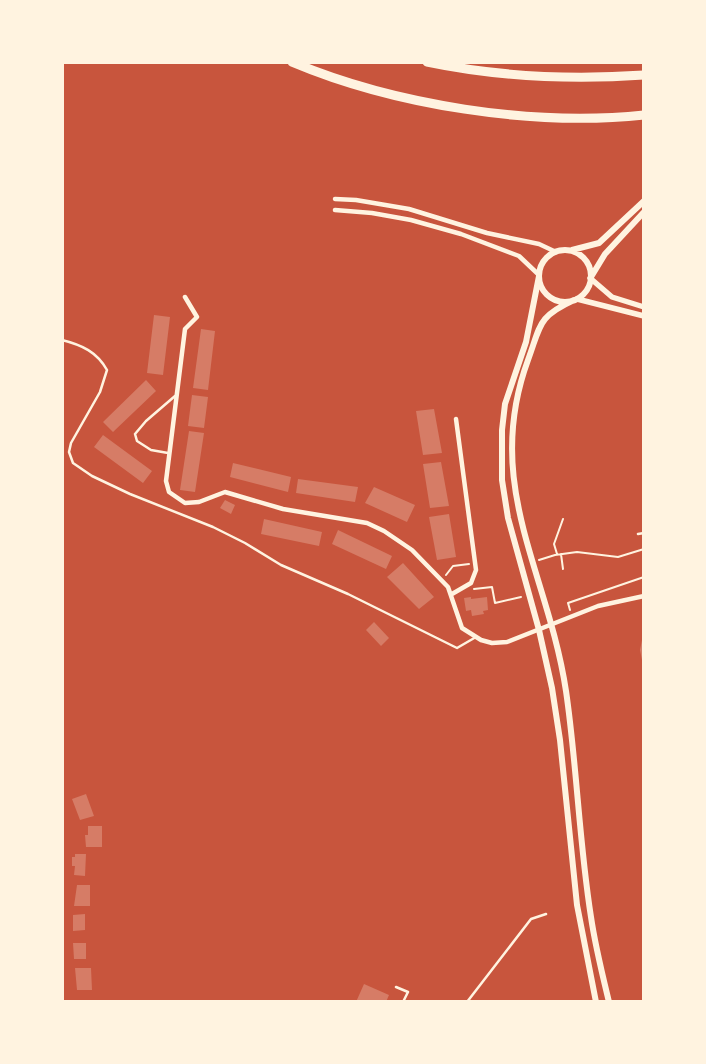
<svg xmlns="http://www.w3.org/2000/svg" width="706" height="1064" viewBox="0 0 706 1064" font-family="Lora,serif">
<rect width="100%" height="100%" fill="#c8553d"/>
<!-- building -->
<path fill="#d67c66" d="M154,315L170,317L163,375L147,373Z
M201,329L215,331L208,390L193,388Z
M146,380L156,391L113,432L103,422Z
M192,395L208,397L204,428L188,426Z
M434,409L442,453L423,455L416,411Z
M189,431L204,433L195,492L180,490Z
M103,435L152,471L143,483L94,447Z
M441,462L449,506L430,508L423,464Z
M233,463L291,477L288,492L230,477Z
M298,479L358,487L355,502L296,493Z
M374,487L415,505L407,522L365,503Z
M225,500L235,505L231,514L220,508Z
M449,514L456,557L437,560L429,517Z
M264,519L322,532L319,546L261,534Z
M338,530L392,556L386,569L332,544Z
M403,563L434,597L419,609L387,577Z
M471,597V599L487,597L488,610L483,611L484,614L472,616L471,610L466,611L464,598Z
M374,622L389,638L381,646L366,630Z
M643,635H644L643,665L640,650Z
M86,794L94,816L80,820L72,799Z
M88,826H102V847H86L85,835H88Z
M75,854H86L85,876L74,875L75,866H72V857H75Z
M77,885H90V906H74Z
M85,914V930L73,931V915Z
M73,943H86V959H74Z
M75,968H91L92,990H77Z
M364,984L389,995L386,1002H356Z"/>
<g fill="none" stroke-linecap="round" stroke-linejoin="round">
<!-- path -->
<path stroke="#fff3e0" stroke-width="2" d="M557,554L554,544L563,519
M561,554L563,569
M539,560L555,555L577,552L618,557L644,549
M446,575L453,566L469,564
M474,589L492,587L495,603L521,597
M570,610L568,603L644,577"/>
<!-- service -->
<path stroke="#fff3e0" stroke-width="2.5" d="M62,340C82,345 97,352 107,370L100,392L71,443L69,452L73,463L92,476L130,494L213,527L245,543L281,565L348,594L457,648L476,637
M168,453L151,450L137,441L135,434L146,421L175,396
M638,534L644,533
M396,987L408,992L403,1002
M467,1002L531,919L546,914"/>
<!-- minor -->
<path stroke="#fff3e0" stroke-width="4.5" d="M335,199L356,200L409,209L487,233L539,244L556,252
M335,210L372,213L411,220L461,234L519,256L539,275
M185,297L197,317L185,329L166,481L169,492L185,503L199,502L225,492L283,509L367,523L384,531L412,550L448,587L462,628L481,640L492,643L507,642L598,606L644,596
M452,594L471,583L476,570L456,419"/>
<!-- tertiary -->
<path stroke="#fff3e0" stroke-width="5.5" d="M590,278L612,297L644,307
M577,299L644,316"/>
<!-- secondary -->
<path stroke="#fff3e0" stroke-width="6" d="M572,250L599,243L644,201
M539 276a26 26 0 1 1 52 0a26 26 0 1 1-52 0Z
M539,276L526,342L505,404L502,430V480L508,518L539,630L552,688L560,740L577,905L596,1002
M591,277L605,254L644,212
M574,300C537,317 541,325 528,360C482,485 548,571 566,691C577,766 579,842 591,917C595,945 602,973 609,1002"/>
<!-- motorway -->
<path stroke="#fff3e0" stroke-width="9" d="M292,62C394,105 533,127 644,115
M427,62C499,77 570,80 644,75"/>
</g>
<!-- border -->
<rect width="706" height="1064" fill="none" stroke="#fff3e0" stroke-width="128"/>
</svg>
